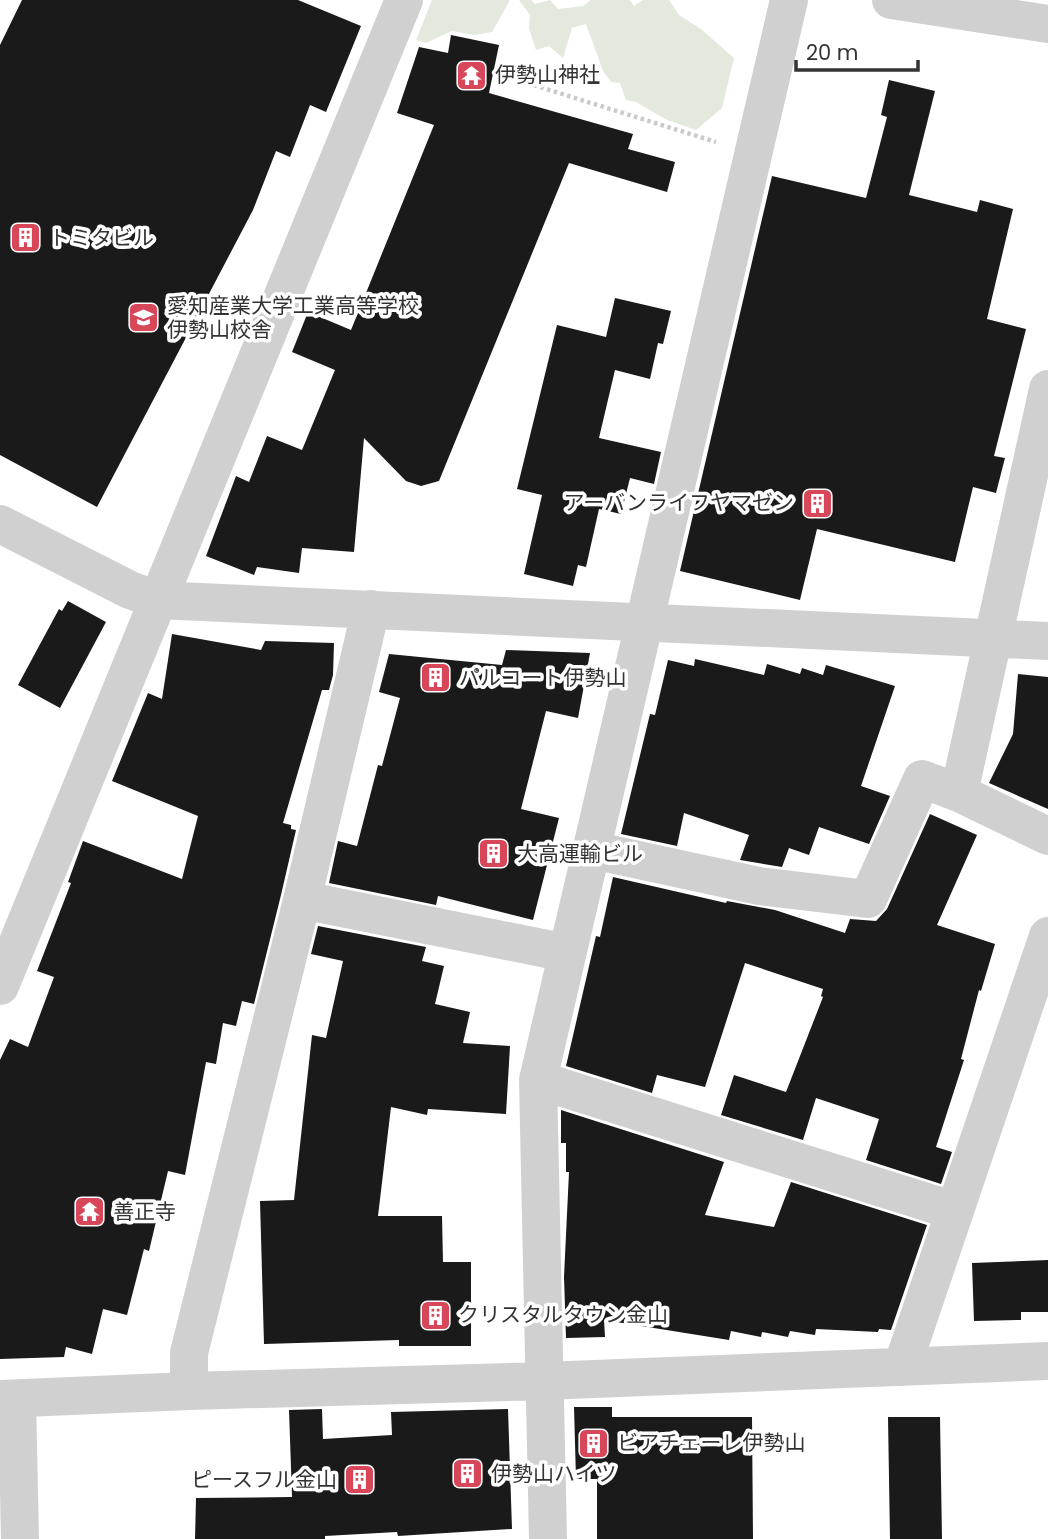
<svg xmlns="http://www.w3.org/2000/svg" width="1048" height="1539" viewBox="0 0 1048 1539" font-family="Poppins,'Noto Sans JP',sans-serif">
<rect width="100%" height="100%" fill="#fff"/>
<!-- green -->
<path fill="#e3e9dd" d="M432,0H510L492,32L474,35L452,31L426,43L416,40Z
M519,0H531L535,4L550,0L558,9L583,6L591,0H630L634,6L643,0H669L679,15L701,29L734,58L722,108L696,130L667,120L636,102L626,100L620,83L611,82L603,71L586,24L572,28L563,58L549,46L536,50L529,29L530,15Z"/>
<!-- building -->
<path fill="#1a1a1a" d="M22,0H298L361,26L326,112L310,105L290,157L276,151L253,210L97,507L0,455V45Z
M451,35L499,45L489,93L633,134L628,149L675,162L667,192L569,163L439,481L421,486L406,481L364,438L354,552L302,548L299,573L257,567L254,575L206,556L236,476L249,482L267,436L302,450L335,370L292,352L308,312L351,330L434,125L397,113L419,47L448,53Z
M889,80L935,91L909,195L977,212L980,200L1013,209L987,319L1026,329L994,456L1005,458L996,493L973,487L955,562L817,529L800,600L680,571L772,176L866,198L887,117L881,115Z
M615,298L671,311L663,344L658,343L650,379L615,370L599,438L661,452L654,484L630,478L621,514L599,509L586,567L578,565L573,586L524,574L542,495L517,489L557,325L606,337Z
M68,601L106,622L60,708L18,685L59,609L62,611Z
M172,634L261,650L265,641L334,643L333,675L329,690H322L283,823L291,825V829L296,830L281,895L254,1004L242,1001L236,1026L223,1023L216,1064L206,1062L185,1175L168,1171L149,1251L144,1249L127,1315L103,1309L92,1354L66,1347L64,1357L0,1359V1060L10,1039L28,1047L54,977L37,971L71,883L68,882L83,841L182,879L198,816L112,781L148,693L162,699Z
M506,650L590,653L578,718L546,711L521,809L559,818L533,920L438,896L436,905L329,883L338,841L357,846L378,765L382,766L400,698L379,692L389,654L502,665Z
M695,659L764,675L767,664L800,674L802,668L823,675L826,665L895,686L861,786L890,796L869,844L819,827L809,855L789,848L782,867L740,860L749,835L684,813L677,846L621,834L650,714L655,715L668,660L694,666Z
M1018,674L1048,677V809L989,783L1013,734Z
M930,814L977,835L937,925L995,944L981,991L979,990L961,1059L964,1060L936,1147L952,1152L941,1184L866,1160L879,1119L816,1098L803,1140L721,1115L734,1075L786,1092L823,997L821,996L823,989L745,963L705,1087L657,1075L652,1093L566,1066L596,936L600,937L613,877L726,903L727,901L775,910L845,933L850,919L876,921L887,909Z
M318,926L426,947L422,961L444,966L435,1004L470,1012L463,1043L510,1046L506,1114L428,1109L427,1115L391,1107L378,1216H442L443,1262H471V1346H399V1340L264,1344L260,1201L294,1200L312,1035L326,1038L343,961L311,954Z
M561,1110L724,1162L705,1215L774,1227L791,1182L927,1225L891,1330L879,1329L878,1332L816,1329L815,1335L790,1331L788,1337L762,1332L761,1337L731,1331L729,1340L604,1320L605,1337L566,1338L564,1277L569,1172H566V1143H561Z
M1048,1260V1312H1021V1320L974,1321L972,1263Z
M574,1407H612V1417H752L753,1539H597V1479H576Z
M322,1409L323,1439L392,1435L391,1412L508,1409L512,1529L398,1536L397,1532L325,1536V1539H195L196,1498L292,1497L289,1410Z
M888,1417H940L942,1539H890Z"/>
<g fill="none" stroke-linecap="round" stroke-linejoin="round">
<!-- path -->
<path stroke="#cacaca" stroke-width="4.5" stroke-dasharray="3.5 3.5" stroke-linecap="butt" d="M527,83L716,142"/>
<!-- street -->
<path stroke="#d0d0d0" stroke-width="38" d="M891,0L1048,24
M1048,389L959,793L1048,836
M0,524L130,590L157,600L1048,641
M592,850L759,886L868,899L922,779L959,793
M302,900L567,953
M0,986L404,0
M538,1080L955,1211
M902,1367L1048,936
M189,1391V1353L302,900L371,609
M0,1399L189,1391L544,1381L1048,1361
M17,1399L20,1539
M548,1539L538,1080L789,0"/>
</g>
<!-- icons -->
<defs>
<symbol id="temple-square" viewBox="-11 -11 22 22"><rect x="-9" y="-9" width="18" height="18" rx="4" fill="#d74759" stroke="#fff"/><path d="M0-6L5-2H3V0L6.5 2.5H4V6H1.5V3h-3V6H-4V2.5H-6.5L-3 0V-2H-5Z" fill="#fff"/></symbol>
<symbol id="building-square" viewBox="-11 -11 22 22"><rect x="-9" y="-9" width="18" height="18" rx="4" fill="#d74759" stroke="#fff"/><path d="M-4-6H4V6H1V3H-1V6H-4ZM-2.5-4.3h1.7v1.8h-1.7ZM.8-4.3h1.7v1.8H.8ZM-2.5-1h1.7V.8h-1.7ZM.8-1h1.7V.8H.8Z" fill="#fff"/></symbol>
<symbol id="school-square" viewBox="-11 -11 22 22"><rect x="-9" y="-9" width="18" height="18" rx="4" fill="#d74759" stroke="#fff"/><path d="M0-5L7-2L0 1L-7-2ZM-4 1L0 2.5L4 1V4Q0 6-4 4Z" fill="#fff"/></symbol>
</defs>
<g fill-rule="evenodd">
<use href="#temple-square" x="454" y="58" width="35" height="35"/>
<use href="#building-square" x="8" y="220" width="35" height="35"/>
<use href="#school-square" x="126" y="300" width="35" height="35"/>
<use href="#building-square" x="800" y="486" width="35" height="35"/>
<use href="#building-square" x="418" y="660" width="35" height="35"/>
<use href="#building-square" x="476" y="836" width="35" height="35"/>
<use href="#temple-square" x="72" y="1194" width="35" height="35"/>
<use href="#building-square" x="418" y="1298" width="35" height="35"/>
<use href="#building-square" x="576" y="1426" width="35" height="35"/>
<use href="#building-square" x="450" y="1456" width="35" height="35"/>
<use href="#building-square" x="342" y="1462" width="35" height="35"/>
</g>
<g text-anchor="middle" stroke-width="7" stroke-linejoin="round" paint-order="stroke">
<!-- poi labels -->
<g font-size="21" fill="#333" stroke="#fff" text-anchor="start">
<text x="495" y="82">伊勢山神社</text>
<text x="49" y="245">トミタビル</text>
<text x="167" y="313">愛知産業大学工業高等学校<tspan x="167" dy="24">伊勢山校舎</tspan></text>
<text x="794" y="510" text-anchor="end">アーバンライフヤマゼン</text>
<text x="459" y="685">パルコート伊勢山</text>
<text x="517" y="861">大高運輸ビル</text>
<text x="113" y="1219">善正寺</text>
<text x="458" y="1322">クリスタルタウン金山</text>
<text x="617" y="1450">ビアチェーレ伊勢山</text>
<text x="491" y="1481">伊勢山ハイツ</text>
<text x="337" y="1487" text-anchor="end">ピースフル金山</text>
</g>
</g>
<!-- scale -->
<path d="M796 60v10h122v-10" fill="none" stroke="#333333" stroke-width="3.5"/>
<text x="806" y="60" font-size="21" fill="#333333" stroke="#ffffff" stroke-width="5" paint-order="stroke">20 m</text>
</svg>
